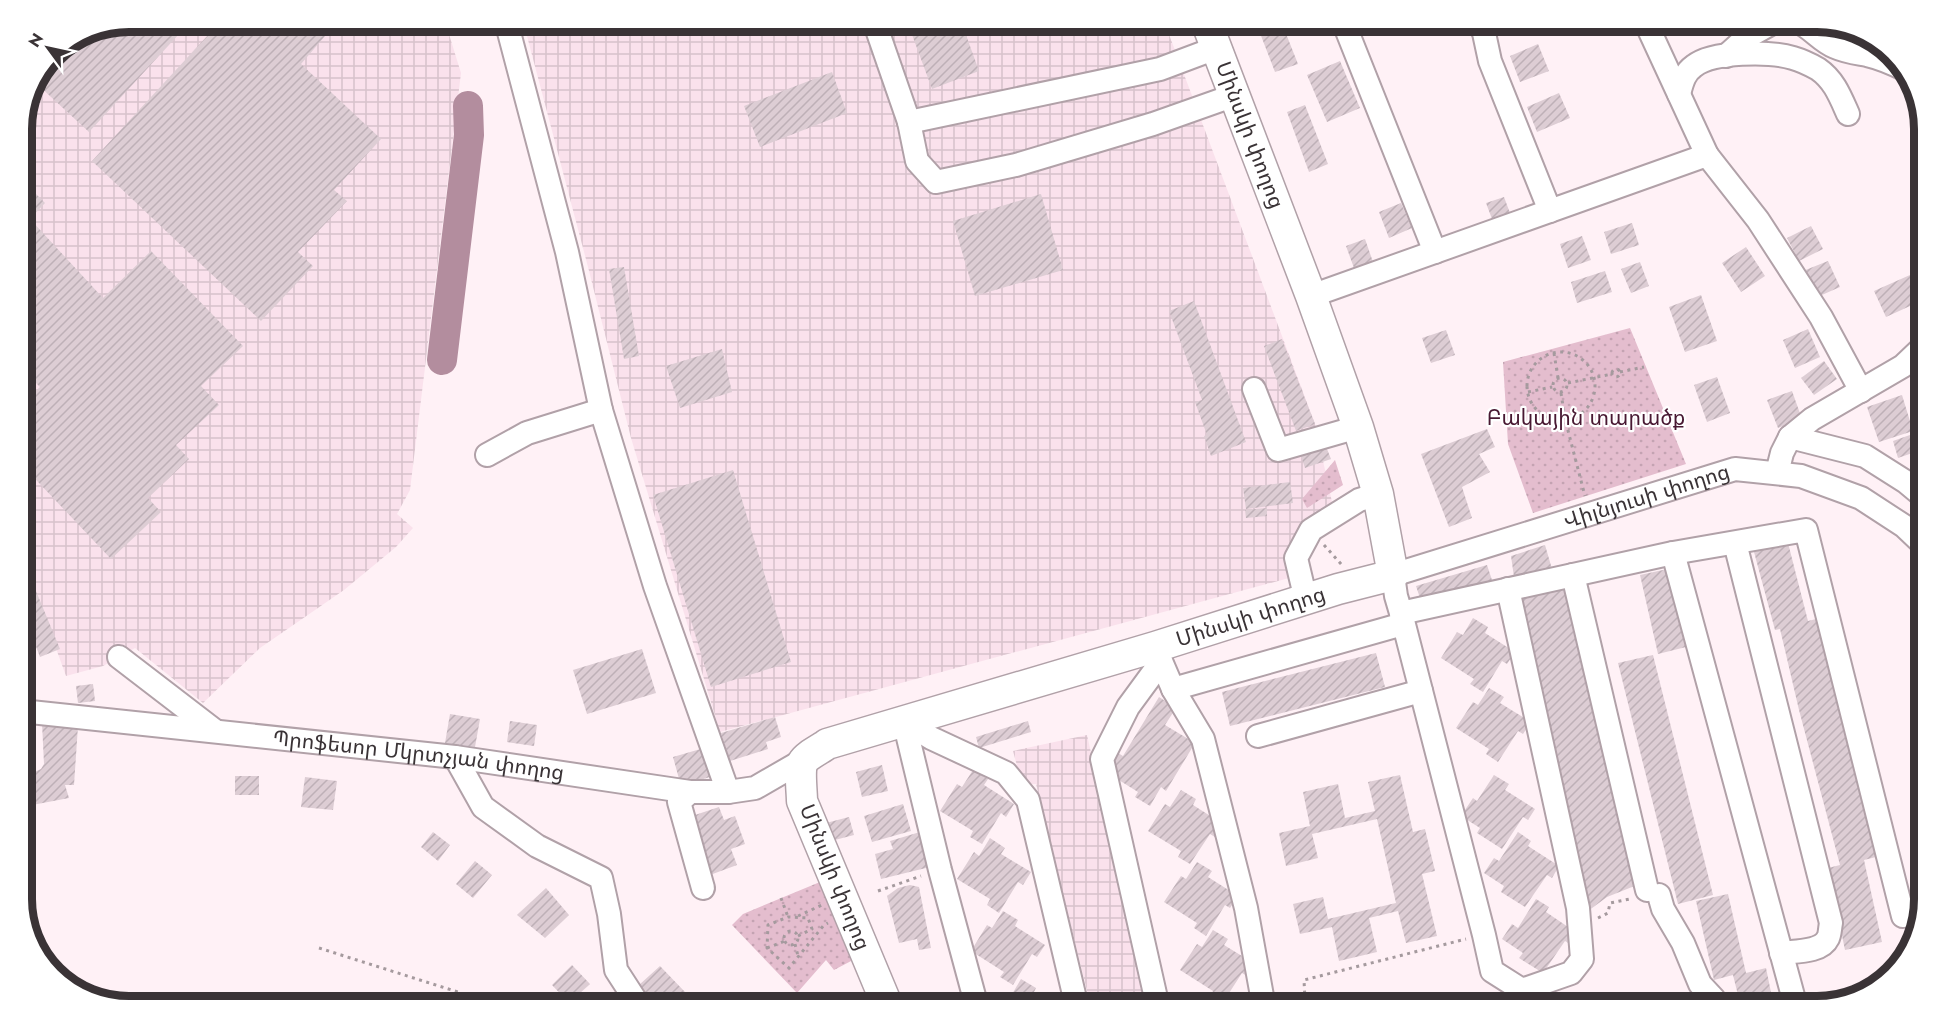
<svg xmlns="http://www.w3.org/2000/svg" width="1945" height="1028" viewBox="0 0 1945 1028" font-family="Jost,'Noto Sans Armenian',sans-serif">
<defs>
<pattern id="industrial-grid" width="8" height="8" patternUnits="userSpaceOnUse" patternTransform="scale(1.5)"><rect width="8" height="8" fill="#fae1ec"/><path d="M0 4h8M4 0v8" fill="none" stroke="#d7c2cb"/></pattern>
<pattern id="green-dots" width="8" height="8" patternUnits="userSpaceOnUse" patternTransform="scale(1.5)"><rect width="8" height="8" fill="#e4bdce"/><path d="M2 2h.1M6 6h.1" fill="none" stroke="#c4a3b2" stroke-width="1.8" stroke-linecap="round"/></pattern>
<pattern id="building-hatch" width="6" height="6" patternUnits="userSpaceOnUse" patternTransform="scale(1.5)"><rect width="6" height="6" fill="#ddcdd4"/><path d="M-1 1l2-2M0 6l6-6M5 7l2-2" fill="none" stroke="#beb0b7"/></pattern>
</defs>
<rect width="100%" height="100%" fill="#fff1f6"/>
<!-- industrial -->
<path fill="url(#industrial-grid)" d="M128,21H442L448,31L461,73L410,490L397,514L413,528L396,547L344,590L260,648L203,703L135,648L103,666L66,676L21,552V121L53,52L87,29Z
M523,21H1164L1315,424L1332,502L1306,519L1290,543L1289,578L720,732L631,438L588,267Z
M1087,735L1149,1007H1091L1036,784H1022L1013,751Z"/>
<!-- green -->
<path fill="url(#green-dots)" d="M1630,328L1686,464L1533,513L1508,444L1503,362Z
M1335,460L1343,485L1307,508L1302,499Z
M820,882L853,960L834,970L826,960L797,993L732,925L743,914Z"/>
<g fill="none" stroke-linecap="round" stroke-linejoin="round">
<!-- river -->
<path stroke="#b38d9e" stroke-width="30" d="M442,360L469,135L468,106"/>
</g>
<!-- building -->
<path fill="url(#building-hatch)" d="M128,21H191L89,132L38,85L53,52L87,29Z
M221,21H338L301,64L381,139L334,190L347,201L298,252L313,266L261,321L92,161Z
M907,21H961L979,71L932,89Z
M1277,21H1281L1298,64L1275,72L1258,28Z
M1538,44L1549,71L1520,82L1510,56Z
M1340,61L1360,108L1327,122L1307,75Z
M832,72L847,113L760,147L744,106Z
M1559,93L1570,118L1537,132L1527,107Z
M1305,105L1328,164L1309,172L1287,112Z
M21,179L45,203L30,219L103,298L151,251L243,346L201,386L219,405L176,445L189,459L148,498L161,512L111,559L21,464V405L40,387L21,368Z
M1041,194L1063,270L975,296L953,221Z
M1504,197L1510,213L1492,219L1486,203Z
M1401,203L1412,228L1389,238L1379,212Z
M1632,223L1639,245L1611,254L1604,232Z
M1811,226L1823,249L1799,261L1787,238Z
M1582,236L1591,260L1568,268L1560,244Z
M1365,239L1373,262L1354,268L1346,246Z
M1746,247L1765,276L1741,292L1722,263Z
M1828,261L1840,287L1815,298L1803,271Z
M1640,262L1649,286L1631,293L1621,269Z
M624,267L639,356L624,359L609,269Z
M1605,271L1612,292L1577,303L1571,282Z
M1910,275L1921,301L1886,317L1874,291Z
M1701,295L1717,341L1685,352L1669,307Z
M1194,301L1246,442L1211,456L1204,436L1207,435L1195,402L1202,400L1169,311Z
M1808,329L1820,357L1795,368L1783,340Z
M1446,330L1455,355L1431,363L1422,338Z
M1282,339L1315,424L1296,431L1264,346Z
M722,349L732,392L680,408L666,366Z
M1824,361L1837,379L1814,395L1801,378Z
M21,370L36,386L21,400Z
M1717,377L1730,413L1707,422L1694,385Z
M1792,391L1802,419L1778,428L1767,400Z
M1902,395L1913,431L1879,442L1867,407Z
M1487,429L1495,447L1479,454L1490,472L1462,487L1472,518L1449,527L1421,454Z
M1924,430V449L1898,458L1893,441Z
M1325,444L1331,459L1305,468L1300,453Z
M733,470L791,662L711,687L653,495Z
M1290,482L1293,503L1246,509L1243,488Z
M1267,508V516L1246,518L1245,510Z
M1788,543L1808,621L1820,618L1880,856L1864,860L1882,942L1845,950L1828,868L1840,865L1799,710L1780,629L1775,630L1754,552Z
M1545,545L1552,569L1514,577L1511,556Z
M1487,565L1493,583L1422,604L1416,586Z
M1672,568L1690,646L1658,654L1640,575Z
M1564,589L1637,885L1607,897L1588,911L1520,598Z
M36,591L60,649L40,657L30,631L21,635V597Z
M1473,618L1488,627L1485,633L1515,652L1507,664L1502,661L1483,692L1470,684L1474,679L1441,658L1457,632L1463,635Z
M642,649L656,693L587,714L573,670Z
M1376,653L1385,687L1230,726L1222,692Z
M1653,655L1713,895L1678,904L1618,663Z
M93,684L95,701L78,703L76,686Z
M1489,688L1504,697L1500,703L1531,722L1523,734L1518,731L1498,762L1486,754L1489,749L1456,728L1473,702L1478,705Z
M1159,697L1176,708L1165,725L1195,743L1166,791L1161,787L1150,806L1135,797L1138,792L1106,772L1118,753L1123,756Z
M450,714L480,719L475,747L445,743Z
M775,717L781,737L766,742L768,749L730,761L721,733Z
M510,721L537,725L534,746L507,742Z
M1028,721L1031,732L979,748L976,737Z
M42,723L78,726L74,785H65L69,798L27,806L21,788V778L41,769L44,764Z
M704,748L713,776L681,786L673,757Z
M882,765L888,791L862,797L856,772Z
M973,770L988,779L984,785L1014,804L1006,817L1001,813L982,844L970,837L973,831L940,811L957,784L962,787Z
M1400,775L1413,832L1425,829L1435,871L1422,874L1437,936L1406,943L1398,911L1369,918L1377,952L1339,961L1332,927L1300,934L1293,904L1323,897L1328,919L1396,903L1377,819L1312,834L1318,858L1286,866L1279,833L1310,826L1303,792L1338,784L1345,818L1375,811L1368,782Z
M1494,775L1509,784L1505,790L1535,809L1528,820L1523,817L1502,849L1477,833L1480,828L1461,816L1473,798L1477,801Z
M235,776H259V795H235Z
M305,777L337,781L333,810L301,807Z
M1181,790L1196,799L1193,805L1223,824L1215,837L1210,834L1190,864L1178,857L1181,851L1148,831L1165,804L1170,807Z
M903,804L911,831L872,842L864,816Z
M719,807L724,820L735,816L745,844L731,849L737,865L710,875L689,817Z
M849,817L854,835L831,841L826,823Z
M433,832L450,845L438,861L421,847Z
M920,832L930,867L881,879L875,854L893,849L890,841Z
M1518,832L1531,841L1528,846L1559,866L1552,878L1547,875L1525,907L1501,892L1504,886L1484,873L1494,858L1499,861Z
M990,838L1005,848L1001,854L1031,872L1023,885L1018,882L999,913L987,905L990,899L957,879L974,852L979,856Z
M475,861L492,875L473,898L456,884Z
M1197,862L1212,871L1208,877L1238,896L1230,908L1225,905L1206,936L1194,928L1197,923L1164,902L1181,876L1186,879Z
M910,885L919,887L931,948L919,950L917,939L899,943L887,896L898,888Z
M546,888L569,915L545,938L517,915Z
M1728,894L1746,973L1766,968L1774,1007H1741L1733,975L1714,980L1696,901Z
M1536,899L1549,907L1546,912L1577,933L1570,944L1565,941L1543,973L1519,958L1523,953L1502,939L1512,924L1518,928Z
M1003,911L1018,920L1015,926L1045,945L1037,957L1032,954L1013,985L1000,977L1004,972L971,951L987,925L992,928Z
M1213,930L1228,939L1224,945L1255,964L1247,976L1242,973L1222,1004L1210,996L1213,991L1180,970L1197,944L1202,947Z
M572,965L590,984L569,1003L552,985Z
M660,966L685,992L670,1007H659L639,985Z
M1021,979L1036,988L1033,994L1053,1007H997L1005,993L1011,996Z"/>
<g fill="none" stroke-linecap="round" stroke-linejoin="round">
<defs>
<g id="minor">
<path d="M506,21L567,252L601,410L655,586L728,792"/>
<path d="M874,21L909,122L917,161L936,182L1016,165L1153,124L1235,95"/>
<path d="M1343,21L1435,252"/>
<path d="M1478,21L1484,33L1490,61L1550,211"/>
<path d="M1645,21L1707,155"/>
<path d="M1796,21C1811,27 1820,41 1835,47C1846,52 1856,53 1867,55C1880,58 1894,64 1906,70"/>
<path d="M1726,56L1747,37L1776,21"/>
<path d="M1679,94C1682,83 1684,73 1694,66C1713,51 1770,51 1793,58C1800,60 1811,65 1818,69C1834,80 1840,96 1848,114"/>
<path d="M909,122L1160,69L1216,48"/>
<path d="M1311,296L1707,155L1758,220L1821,317L1861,391"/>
<path d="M1254,389L1278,450L1358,427"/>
<path d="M1790,437L1865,456L1906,482L1924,497"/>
<path d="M487,455L527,433L601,410"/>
<path d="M1777,473L1782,453L1790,437L1812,419L1903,366L1924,346"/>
<path d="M1735,543L1831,923C1830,927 1830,935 1828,938C1821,953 1794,951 1781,953"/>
<path d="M1673,553L1796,1007"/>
<path d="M1573,575L1647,890"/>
<path d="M1306,600L1296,558L1311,530L1359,500L1378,494"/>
<path d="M1401,613L1484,935L1492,971L1522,990L1571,973L1582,959L1578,908L1508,589"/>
<path d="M1155,647L1173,689L1203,739L1246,908L1264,1007"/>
<path d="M119,657L214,730"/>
<path d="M1173,689L1403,624"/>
<path id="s1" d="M21,711L455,757L690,792H728L755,788L807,758"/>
<path d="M904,721L931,738L1006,773L1028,800L1077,1007"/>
<path d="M904,721L940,870L977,1007"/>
<path d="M1258,736L1421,691"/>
<path d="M455,757L483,807L537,846L601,878L609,914L616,970L640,1007"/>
<path d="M690,792L679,802L703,888"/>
<path d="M1659,895L1663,909L1683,943L1700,984L1714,999L1716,1007"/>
<path id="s2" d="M1903,916L1806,530L1673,553L1401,613L1396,596L1393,575L1735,469L1801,476L1861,498L1904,526L1924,545"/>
<path d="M1158,1007L1102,759L1128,707L1161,662"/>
</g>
<g id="major">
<path id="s3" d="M888,1007L802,801C802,792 799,770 803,762C807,755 821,749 827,744L1155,647L1338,589L1393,575L1378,494L1358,427L1311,296L1206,21"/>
</g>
</defs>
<!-- minor casing -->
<use href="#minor" stroke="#b1a1a8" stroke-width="26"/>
<!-- major casing -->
<use href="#major" stroke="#b1a1a8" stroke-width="33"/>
<!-- path -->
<path stroke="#a59a9e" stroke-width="3" stroke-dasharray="3 4.5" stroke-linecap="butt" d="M1527 386a34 34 0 1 1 68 0a34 34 0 1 1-68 0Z
M1554,353L1558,378
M1612 373a4 4 0 1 1 8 0a4 4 0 1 1-8 0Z
M1620,372L1644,367
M1553 385a7 7 0 1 1 14 0a7 7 0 1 1-14 0Z
M1568,383L1612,374
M1528,392L1552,387
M1561,393L1565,419L1585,496
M1324,545L1342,565
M878,891L921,876
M781,898L788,917
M798,916L822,905
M1598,918L1608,913L1610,903L1630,899
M784 938a7 7 0 1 1 14 0a7 7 0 1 1-14 0Z
M798,936L812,929L808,918L788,917L768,925L767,948L789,968L824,925L828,923
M795,944L798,956
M319,948L461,993L465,1007
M767,948L785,941
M1300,1007L1305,1000L1304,980L1466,939"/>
<!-- minor -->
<use href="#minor" stroke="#fff" stroke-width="22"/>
<!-- major -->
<use href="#major" stroke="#fff" stroke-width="30"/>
</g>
<g text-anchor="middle" stroke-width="4.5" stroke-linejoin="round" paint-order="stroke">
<!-- street labels -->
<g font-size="21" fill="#3a3336" stroke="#fff">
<text transform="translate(1250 135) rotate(69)" y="7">Մինսկի փողոց</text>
<text dy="7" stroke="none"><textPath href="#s2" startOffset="1116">Վիլնյուսի փողոց</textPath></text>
<text dy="7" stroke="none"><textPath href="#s3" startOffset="735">Մինսկի փողոց</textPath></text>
<text dy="7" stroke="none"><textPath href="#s1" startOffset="400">Պրոֆեսոր Մկրտչյան փողոց</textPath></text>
<text transform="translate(835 877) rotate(68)" y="7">Մինսկի փողոց</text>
</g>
<!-- park labels -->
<g font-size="21" fill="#481832" stroke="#fff">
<text x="1586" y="425">Բակային տարածք</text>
</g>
</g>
<!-- crop -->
<path d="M0 0H1945V1028H0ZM129 32H1817A97 97 0 0 1 1914 129V899A97 97 0 0 1 1817 996H129A97 97 0 0 1 32 899V129A97 97 0 0 1 129 32Z" fill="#fff" fill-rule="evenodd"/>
<path fill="none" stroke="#3a3336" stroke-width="8" d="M129 32H1817A97 97 0 0 1 1914 129V899A97 97 0 0 1 1817 996H129A97 97 0 0 1 32 899V129A97 97 0 0 1 129 32Z"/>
<!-- north arrow -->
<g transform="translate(48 48) rotate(303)" stroke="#ffffff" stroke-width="4.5" paint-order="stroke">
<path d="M0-4.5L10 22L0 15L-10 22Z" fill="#3a3336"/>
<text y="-9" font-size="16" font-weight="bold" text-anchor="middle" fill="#3a3336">N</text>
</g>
</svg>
